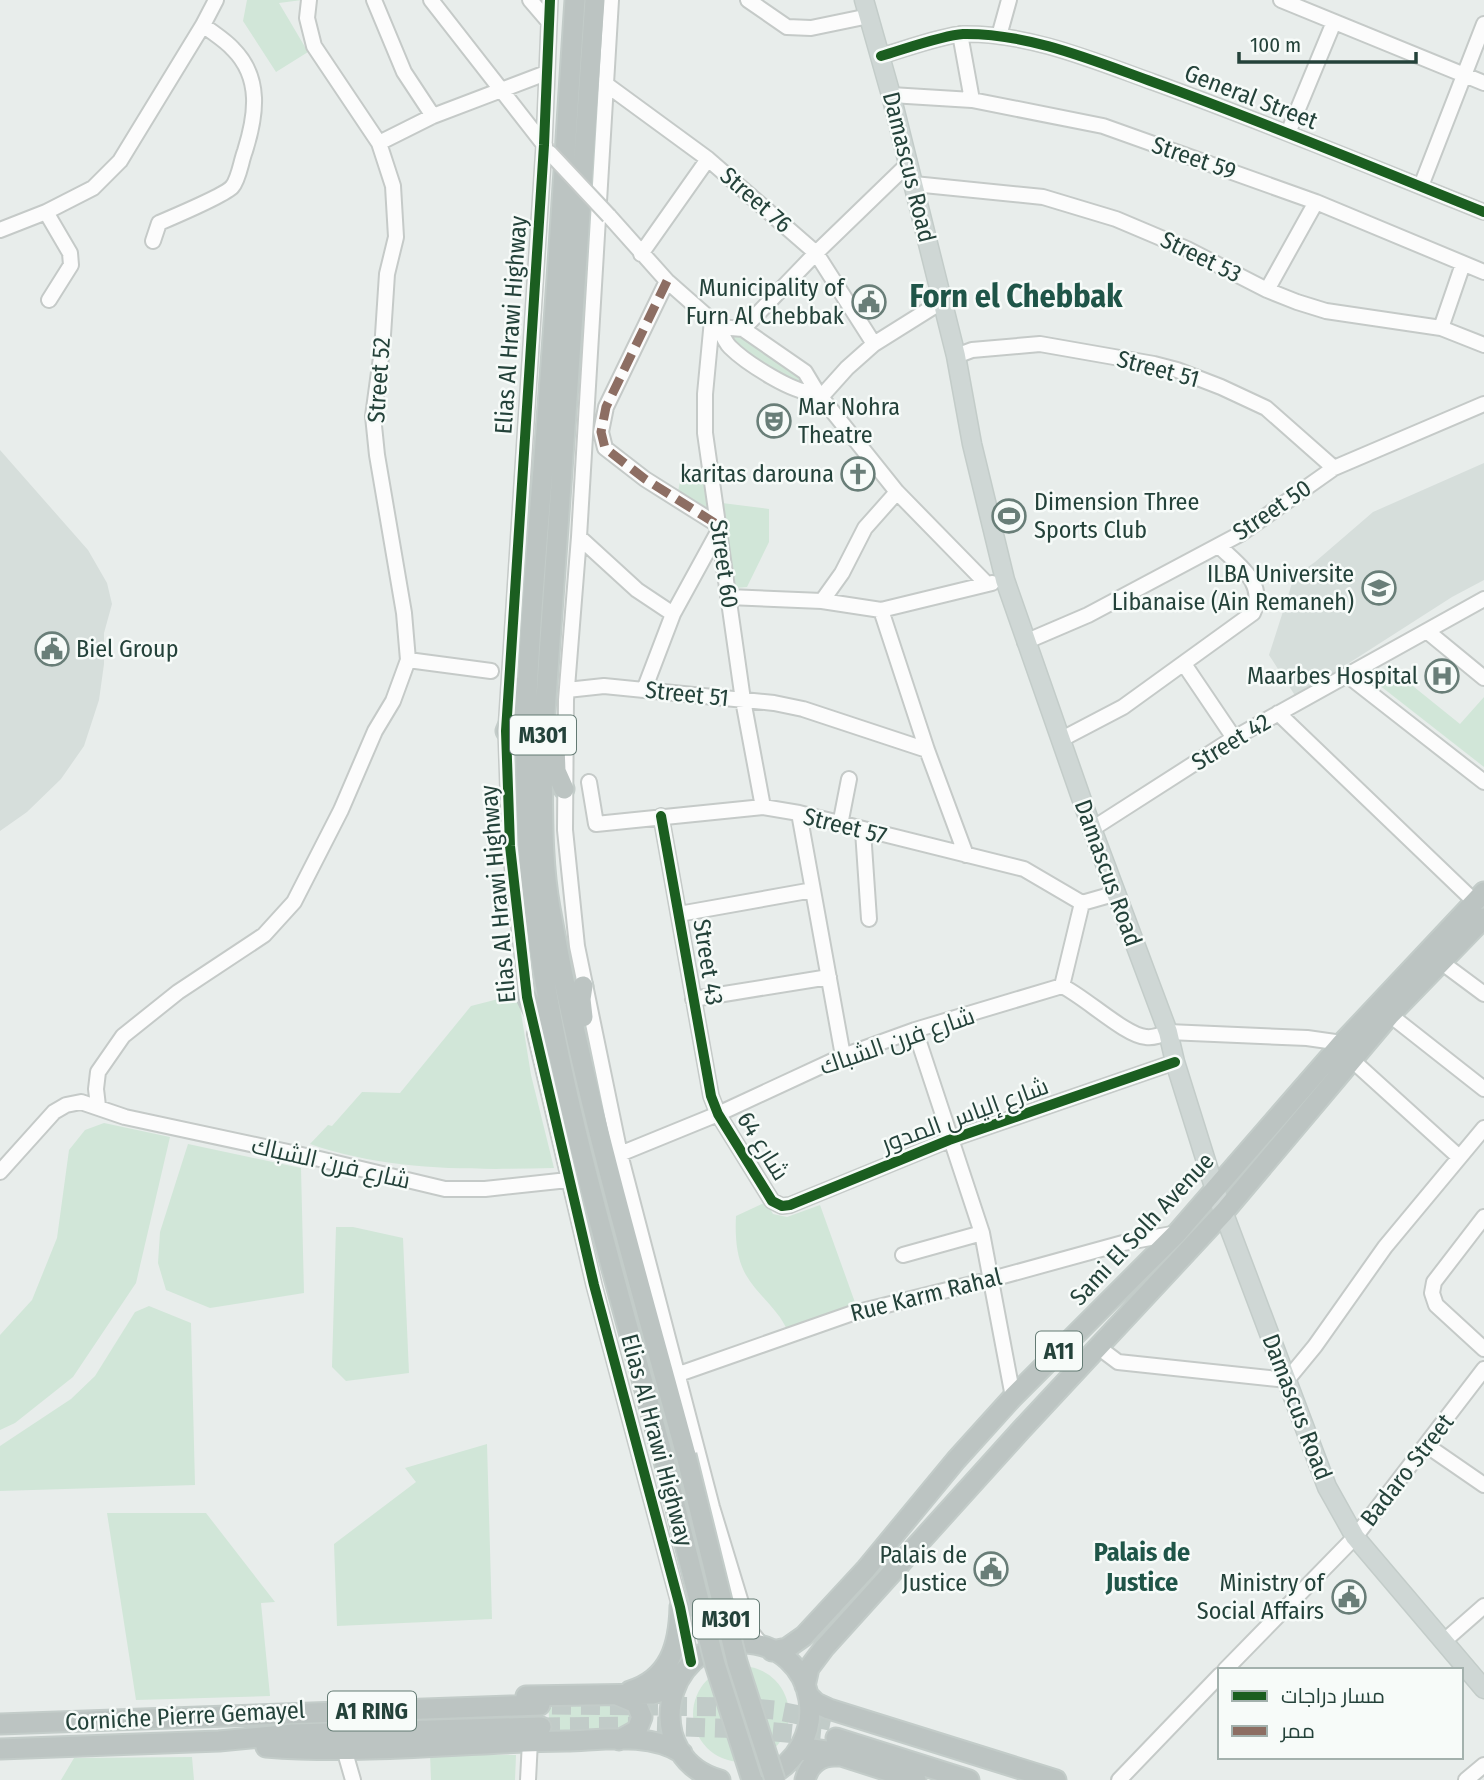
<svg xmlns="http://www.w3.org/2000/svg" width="1484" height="1780" viewBox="0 0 1484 1780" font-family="'Fira Sans Condensed',Cairo,sans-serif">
<rect width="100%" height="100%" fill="#e8edeb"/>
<!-- built -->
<path fill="#d6dedb" d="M0,450L88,550L107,583L112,604L104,633V664L99,700L84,746L61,779L27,812L0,831Z
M1484,463V580L1452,597L1296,697L1269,655L1294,577L1315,562L1373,512Z"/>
<!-- green -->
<path fill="#d1e6d8" d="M247,0H302L279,3L308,52L276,72L243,21Z
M733,328L805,372L809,394L725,339Z
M708,476L717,524L678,492L680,481Z
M722,503L769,509V542L747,587L736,588L733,580Z
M1393,670L1460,724L1484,697V767L1374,681Z
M518,994L531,1075L554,1168C473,1170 388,1171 310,1144L328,1125L332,1126L362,1092L400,1093L471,1006Z
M104,1123L170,1137L136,1283L73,1377L15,1423L0,1430V1335L32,1300L57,1238L69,1150L85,1130Z
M188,1144L301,1168L304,1293L210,1308L166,1290L158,1263L160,1232Z
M766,1202L773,1214L787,1217L820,1205L857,1308L788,1332C778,1308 758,1296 746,1275C736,1258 735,1235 736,1216Z
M336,1227H353L403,1238L409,1373L346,1381L332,1367Z
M149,1306L191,1323L195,1485L0,1491V1446L71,1399L95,1376L135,1312Z
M487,1444L492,1619L337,1626L334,1544L416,1482L405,1468Z
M107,1513H206L275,1602L261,1603L270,1696L136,1700Z
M693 1714a48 48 0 1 1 96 0a48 48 0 1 1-96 0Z
M625,1700L636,1719L624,1731L550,1733L548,1702Z
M430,1754L516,1755L515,1780H431Z
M192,1757L194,1780H61L74,1758Z"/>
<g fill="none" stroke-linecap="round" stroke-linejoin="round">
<!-- highway-tunnel -->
<path stroke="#c1cbc8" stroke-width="19" stroke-dasharray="19 10" stroke-linecap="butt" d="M552,1705L741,1707L774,1710L840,1723
M541,1727L655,1726L746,1729L836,1738"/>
<defs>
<path id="minor" d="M374,0L404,72L433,116
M431,0L545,146
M530,0L548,21
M611,0L579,537L566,700L565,830L577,946L620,1154L712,1507L749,1629L763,1647
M748,0L787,27L811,28L869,16
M1281,0L1484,83
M960,34L972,100
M999,36L1009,0
M881,56C902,50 943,35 963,34C1028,33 1092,60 1153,82C1264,122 1374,168 1484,212
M607,85L708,159L816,253L874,344
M891,95L972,100L1103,126L1316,202L1484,272
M1288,133L1334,22
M379,143L433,116L546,73
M914,184L1043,197L1116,219L1187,249L1267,290L1297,302L1326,311L1441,328L1484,345
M1421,186L1484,24
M46,212L70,253L71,265L49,300
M609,216L667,281L718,326
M0,230L46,212L93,188L120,161L203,25L216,0
M153,241L159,223C173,217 225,195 232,187C239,179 241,161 245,151C256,116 262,78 233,49C225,40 213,33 203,25
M641,254L708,159
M667,281L606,407L601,432L605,448L645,479L718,525
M1267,290L1316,202
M712,320L705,394V433L743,700L763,807
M1441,328L1463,264
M743,329L816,253L908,164
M956,356L972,350L1040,344L1154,364L1177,370L1221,387L1266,408L1334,468
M817,392C797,397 744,361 730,347C725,342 722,334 719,327L743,329L805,372L817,392L897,492L987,584
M821,397L847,368L874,344L941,302
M579,537L637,590L673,614
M728,597L822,601L881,610L992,583
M822,601L842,573L865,528L897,492
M881,610L927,750L966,855
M1428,632L1484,678
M1025,642L1088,615L1242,533L1334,468L1484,404
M408,660L491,671
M1184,664L1234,738
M1347,675L1484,782
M567,690L604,686L774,703L803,709L927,750
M644,690L673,614L719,530
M1278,713L1475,902
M1060,740L1123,707L1253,613C1267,583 1238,565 1219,546
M589,782L596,824L763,807L799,813L1024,869L1082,903
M799,813L843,1056
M661,816L711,1096L718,1114L772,1201L782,1206L790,1205L949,1140L1175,1062
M840,825L849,779
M1092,829L1234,738L1484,599
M863,831L869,919
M1082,903L1117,893
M679,914L813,890
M1441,962L1484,994
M1062,986L1082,903
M693,999L829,977
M528,1004L510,846L506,731L544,145L550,0
M1390,1015L1484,1089
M915,1030L982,1233L1013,1397
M535,1034L594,1285L680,1607L691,1662
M1352,1060L1459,1157
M98,1106L96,1089L98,1072L123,1036L178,992L264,935L294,902L341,810L375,731L393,701L408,660L404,613L377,455L373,416L382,350L387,274L396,237L393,186L379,143L314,46L307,18L309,0
M620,1154L718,1114L843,1056L915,1030L1062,986C1085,997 1126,1036 1146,1037C1154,1038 1161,1035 1168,1032L1307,1038L1342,1043
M0,1172L54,1112L66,1105L81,1102L125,1117L311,1157L445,1189H485L568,1180
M1484,1217L1434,1282L1432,1293L1436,1305L1484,1349
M903,1255L982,1233
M1098,1347L1118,1362L1287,1380L1315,1346L1385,1247L1484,1128
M679,1374L850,1314L992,1279L1123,1243L1177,1233
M1426,1445L1484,1485
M1443,1642L1484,1606
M1225,1670L1355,1537L1484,1369
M344,1749L353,1780
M528,1780L530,1741
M1119,1780L1220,1675
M1466,1780L1484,1765"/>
<path id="major" d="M864,0L891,95L956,356L972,444L1005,580L1092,829L1168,1032L1175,1062L1215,1190L1327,1487L1355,1537L1484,1689"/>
<path id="highway" d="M575,0C565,148 557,296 545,444C533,598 515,755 534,909C557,1093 616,1278 663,1457
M595,0L542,755C543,805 541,858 550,908C583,1093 637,1274 686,1455
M506,731L516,707L519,687
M555,746L556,771L564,789
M527,997L541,1026L548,1048
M583,1017L581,999L583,986
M772,1651L787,1648L804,1636L866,1569L956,1460L1013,1397L1177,1233L1342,1043L1484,892
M805,1686L809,1668L824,1648L1021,1430L1224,1212L1390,1015L1484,918
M630,1691C670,1679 679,1645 680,1607
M617,1695L636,1703L642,1717L637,1730L619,1740
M808,1695L816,1703L829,1709L1056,1780
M526,1696L652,1694L666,1690L676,1682
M0,1724L540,1705
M836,1738L969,1780
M266,1747C365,1755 466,1742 566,1741C603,1740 649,1732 682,1753
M0,1749L219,1741L293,1734L541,1727
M799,1751L812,1749L826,1751L916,1780
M720,1780C642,1759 660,1643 742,1643C818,1643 838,1747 761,1780
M805,1780C809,1764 820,1755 837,1756"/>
</defs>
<!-- minor casing -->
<use href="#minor" stroke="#c5cac8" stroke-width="18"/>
<!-- major casing -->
<use href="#major" stroke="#c3ccc9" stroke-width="21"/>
<!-- highway casing -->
<use href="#highway" stroke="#c3ccc9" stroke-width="23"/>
<!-- minor -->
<use href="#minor" stroke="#fcfcfc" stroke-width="14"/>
<!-- major -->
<use href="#major" stroke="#cfd7d5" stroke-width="18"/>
<!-- highway -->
<use href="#highway" stroke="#bcc4c2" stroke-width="19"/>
<defs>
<path id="minor-bridge" d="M550,153L609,216"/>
<path id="highway-bridge" d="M686,1455L737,1662L775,1780
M663,1457L715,1664L752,1780"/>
</defs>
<!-- minor-bridge casing -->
<use href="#minor-bridge" stroke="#c5cac8" stroke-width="18" stroke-linecap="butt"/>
<!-- highway-bridge casing -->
<use href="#highway-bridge" stroke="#c3ccc9" stroke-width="23" stroke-linecap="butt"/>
<!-- minor-bridge -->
<use href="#minor-bridge" stroke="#fcfcfc" stroke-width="14"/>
<!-- highway-bridge -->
<use href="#highway-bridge" stroke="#bcc4c2" stroke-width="19"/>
<!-- quiet -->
<path stroke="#8d6e63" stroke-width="9" stroke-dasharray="18 9" stroke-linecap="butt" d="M667,281L606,407L601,432L605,448L645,479L718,525"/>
<defs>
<path id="cycleway" d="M550,0L544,145L506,731L510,846L527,997L594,1285L680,1607L691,1662
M881,56C902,50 943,35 963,34C1028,33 1092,60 1153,82C1264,122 1374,168 1484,212
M661,816L711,1096L718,1114L772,1201L782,1206L790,1205L949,1140L1175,1062"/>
</defs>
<!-- cycleway casing -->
<use href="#cycleway" stroke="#f7fbf9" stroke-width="15"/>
<!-- cycleway -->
<use href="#cycleway" stroke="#1b5e20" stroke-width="10"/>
</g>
<!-- icons -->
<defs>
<symbol id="civic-ring" viewBox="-11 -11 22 22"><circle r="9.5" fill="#f7fbf9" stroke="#697e78" stroke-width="1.5"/><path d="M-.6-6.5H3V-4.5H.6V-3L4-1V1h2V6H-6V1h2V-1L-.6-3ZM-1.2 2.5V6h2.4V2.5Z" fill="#697e78"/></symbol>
<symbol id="theatre-ring" viewBox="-11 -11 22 22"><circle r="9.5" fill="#f7fbf9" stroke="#697e78" stroke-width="1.5"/><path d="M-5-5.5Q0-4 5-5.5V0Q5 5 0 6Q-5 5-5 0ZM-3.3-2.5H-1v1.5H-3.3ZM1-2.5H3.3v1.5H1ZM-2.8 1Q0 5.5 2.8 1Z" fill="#697e78"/></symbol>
<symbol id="church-ring" viewBox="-11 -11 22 22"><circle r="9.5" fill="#f7fbf9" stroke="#697e78" stroke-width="1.5"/><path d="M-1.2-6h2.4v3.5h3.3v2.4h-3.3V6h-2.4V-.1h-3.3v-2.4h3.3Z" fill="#697e78"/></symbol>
<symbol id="stadium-ring" viewBox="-11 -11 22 22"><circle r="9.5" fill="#f7fbf9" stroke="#697e78" stroke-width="1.5"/><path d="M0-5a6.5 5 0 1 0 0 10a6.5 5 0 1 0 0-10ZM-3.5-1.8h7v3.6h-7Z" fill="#697e78"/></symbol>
<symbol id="university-ring" viewBox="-11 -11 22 22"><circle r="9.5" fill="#f7fbf9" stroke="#697e78" stroke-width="1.5"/><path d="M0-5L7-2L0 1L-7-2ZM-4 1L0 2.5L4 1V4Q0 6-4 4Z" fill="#697e78"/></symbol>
<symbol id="hospital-ring" viewBox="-11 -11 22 22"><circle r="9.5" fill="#f7fbf9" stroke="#697e78" stroke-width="1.5"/><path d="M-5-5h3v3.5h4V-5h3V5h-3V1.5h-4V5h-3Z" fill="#697e78"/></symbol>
</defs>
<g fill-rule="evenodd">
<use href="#civic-ring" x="850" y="283" width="38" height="38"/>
<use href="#theatre-ring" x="755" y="402" width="38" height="38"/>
<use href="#church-ring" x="839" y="455" width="38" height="38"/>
<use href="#stadium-ring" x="990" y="497" width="38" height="38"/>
<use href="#university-ring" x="1360" y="569" width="38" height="38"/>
<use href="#civic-ring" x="33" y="630" width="38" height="38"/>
<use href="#hospital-ring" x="1423" y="657" width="38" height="38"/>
<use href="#civic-ring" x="972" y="1550" width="38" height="38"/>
<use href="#civic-ring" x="1330" y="1578" width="38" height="38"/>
</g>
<g text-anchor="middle" stroke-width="5" stroke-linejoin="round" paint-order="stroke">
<!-- shield labels -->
<g fill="#f7fbf9" stroke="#637a73" stroke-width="2">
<rect x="510" y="715.5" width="66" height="39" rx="5"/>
<rect x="1036" y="1331.5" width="46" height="39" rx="5"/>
<rect x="693" y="1599.5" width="66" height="39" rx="5"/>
<rect x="328" y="1691.5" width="88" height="39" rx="5"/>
</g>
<g font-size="23" font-weight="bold" fill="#24423a">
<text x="543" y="743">M301</text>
<text x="1059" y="1359">A11</text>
<text x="726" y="1627">M301</text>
<text x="372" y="1719">A1 RING</text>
</g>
<!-- street labels -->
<g font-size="24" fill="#24423a" stroke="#f7fbf9">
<text transform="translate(1251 97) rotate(21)" y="8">General Street</text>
<text transform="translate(1194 158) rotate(19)" y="8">Street 59</text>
<text transform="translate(909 167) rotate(76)" y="8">Damascus Road</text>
<text transform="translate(756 200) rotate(41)" y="8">Street 76</text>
<text transform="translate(1201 257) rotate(26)" y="8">Street 53</text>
<text transform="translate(511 325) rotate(-86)" y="8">Elias Al Hrawi Highway</text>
<text transform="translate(1158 369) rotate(15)" y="8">Street 51</text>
<text transform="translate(379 380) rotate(-86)" y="8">Street 52</text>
<text transform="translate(1272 510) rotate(-34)" y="8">Street 50</text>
<text transform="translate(724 564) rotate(82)" y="8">Street 60</text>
<text transform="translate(687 694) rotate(6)" y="8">Street 51</text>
<text transform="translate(1231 742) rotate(-31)" y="8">Street 42</text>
<text transform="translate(845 826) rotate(14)" y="8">Street 57</text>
<text transform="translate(1108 873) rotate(70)" y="8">Damascus Road</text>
<text transform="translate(498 894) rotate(-95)" y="8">Elias Al Hrawi Highway</text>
<text transform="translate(708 962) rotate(81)" y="8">Street 43</text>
<text transform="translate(897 1041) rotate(-19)" y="8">شارع فرن الشباك</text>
<text transform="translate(965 1115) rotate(-20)" y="8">شارع إلياس المدور</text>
<text transform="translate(763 1146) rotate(58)" y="8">شارع 64</text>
<text transform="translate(331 1163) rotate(13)" y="8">شارع فرن الشباك</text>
<text transform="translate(1142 1229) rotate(-47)" y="8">Sami El Solh Avenue</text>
<text transform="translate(926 1295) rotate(-14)" y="8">Rue Karm Rahal</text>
<text transform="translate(1297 1407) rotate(69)" y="8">Damascus Road</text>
<text transform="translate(657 1440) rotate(75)" y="8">Elias Al Hrawi Highway</text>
<text transform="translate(1407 1470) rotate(-52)" y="8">Badaro Street</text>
<text transform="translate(185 1716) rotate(-3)" y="8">Corniche Pierre Gemayel</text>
</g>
<!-- poi labels -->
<g font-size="24" fill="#24423a" stroke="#f7fbf9" text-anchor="end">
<text x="844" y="296">Municipality of<tspan x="844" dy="28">Furn Al Chebbak</tspan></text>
<text x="798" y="415" text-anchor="start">Mar Nohra<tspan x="798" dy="28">Theatre</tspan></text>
<text x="834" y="482">karitas darouna</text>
<text x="1034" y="510" text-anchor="start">Dimension Three<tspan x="1034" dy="28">Sports Club</tspan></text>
<text x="1354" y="582">ILBA Universite<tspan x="1354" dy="28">Libanaise (Ain Remaneh)</tspan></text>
<text x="76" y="657" text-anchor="start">Biel Group</text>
<text x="1418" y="684">Maarbes Hospital</text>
<text x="967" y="1563">Palais de<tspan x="967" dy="28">Justice</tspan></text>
<text x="1324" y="1591">Ministry of<tspan x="1324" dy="28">Social Affairs</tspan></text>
</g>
<!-- neighbourhood labels -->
<g font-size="26" font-weight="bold" fill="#1f5548" stroke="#f7fbf9">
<text x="1142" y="1561">Palais de<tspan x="1142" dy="30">Justice</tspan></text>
</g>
<!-- district labels -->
<g font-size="32" font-weight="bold" fill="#1f5548" stroke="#f7fbf9">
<text x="1016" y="307">Forn el Chebbak</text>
</g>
</g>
<!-- legend -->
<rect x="1218" y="1668" width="245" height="91" fill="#f7fbf9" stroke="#a3b1ad" stroke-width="2"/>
<rect x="1232" y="1691" width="35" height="10" fill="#1b5e20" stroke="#a3b1ad" stroke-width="2"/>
<text x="1281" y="1703" font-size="21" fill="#24423a">مسار دراجات</text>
<rect x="1232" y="1726" width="35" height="10" fill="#8d6e63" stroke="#a3b1ad" stroke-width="2"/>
<text x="1281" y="1738" font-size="21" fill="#24423a">ممر</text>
<!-- scale -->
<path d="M1239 52v10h177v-10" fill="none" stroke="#24423a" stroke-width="3.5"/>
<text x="1250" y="52" font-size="21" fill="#24423a" stroke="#f7fbf9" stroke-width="5" paint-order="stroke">100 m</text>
</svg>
